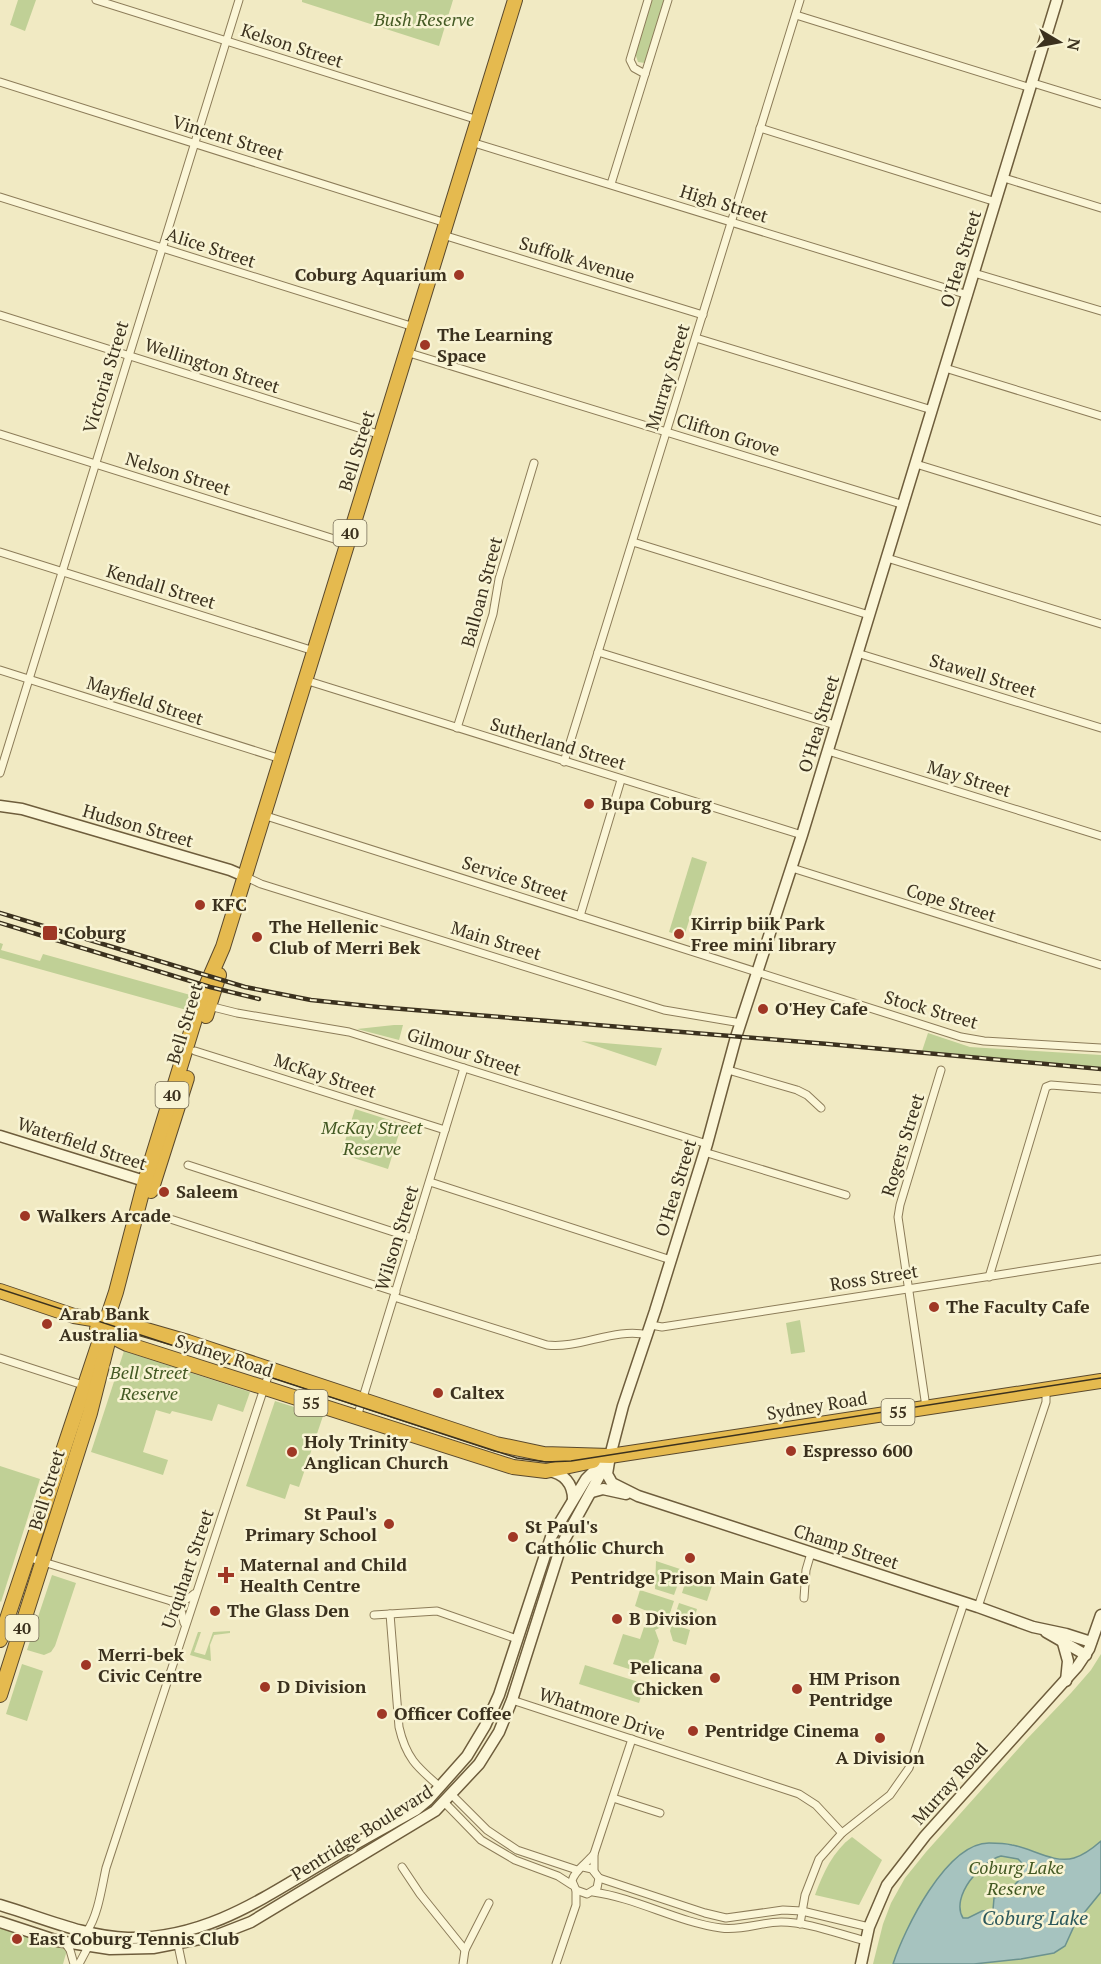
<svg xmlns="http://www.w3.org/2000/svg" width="1101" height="1964" font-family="'PT Serif',serif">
<rect width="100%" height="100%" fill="#f1eac3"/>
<g fill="#c0d096">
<path d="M18 0H36L25 31 10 25Z"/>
<path d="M302 0H453L439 46 302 2Z"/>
<path d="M652 0H665L645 63 638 62 635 53Z"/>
<path d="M692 857 707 862 684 937 669 932Z"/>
<path d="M0 943 3 944 1 950 40 961 43 954 194 996 190 1011 0 958Z"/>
<path d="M394 1025H403L399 1040 357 1029Z"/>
<path d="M928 1033 970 1047 1101 1055V1068L922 1051Z"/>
<path d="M581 1041 662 1048 656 1066Z"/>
<path d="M355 1109 402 1124 388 1169 341 1154Z"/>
<path d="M800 1320 805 1352 791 1354 786 1323Z"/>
<path d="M124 1351 250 1392 243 1412 218 1404 212 1421 172 1411 170 1414 156 1410 143 1452 168 1460 163 1475 91 1452Z"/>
<path d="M275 1401 323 1416 299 1487 290 1484 285 1499 246 1486Z"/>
<path d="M0 1466 40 1479 1 1602 0 1601Z"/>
<path d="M656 1561 683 1570 674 1595 655 1589Z"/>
<path d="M688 1574 713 1583 707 1601 682 1593Z"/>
<path d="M52 1575 76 1583 55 1646 51 1652 44 1655 27 1650Z"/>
<path d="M640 1590 674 1601 666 1625 655 1630 659 1641 648 1675 613 1664 623 1634 640 1639 649 1612 635 1606Z"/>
<path d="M679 1603 697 1609 693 1623 674 1618Z"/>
<path d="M672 1624 690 1630 686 1645 673 1641 670 1631Z"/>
<path d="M230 1631V1633L214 1635 210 1645 211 1661 190 1655 198 1632H201L194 1652 205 1655 213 1632Z"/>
<path d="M1101 1654V1964H873L883 1924 891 1903 905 1878 926 1852 1026 1740 1071 1693 1091 1670Z"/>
<path d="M22 1664 43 1671 27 1721 6 1714Z"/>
<path d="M585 1665 645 1684 639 1703 579 1684Z"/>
<path d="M852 1837 882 1860 859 1905 815 1895C823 1873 833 1851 852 1837Z"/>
<path d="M0 1928 67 1950 63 1964H0Z"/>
</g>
<path fill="#a6c3bf" stroke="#6b928f" stroke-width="1.5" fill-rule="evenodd" d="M1101 1841V1892L1075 1924 1065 1946 1054 1953 1021 1959 974 1964H893C904 1930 946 1843 989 1843 996 1843 1004 1843 1012 1845 1031 1848 1054 1864 1074 1858 1084 1855 1093 1848 1101 1841ZM1001 1856 1018 1859 1021 1862V1878L1006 1894 994 1898 993 1910 982 1911 968 1918H963C950 1897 981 1861 1001 1856Z"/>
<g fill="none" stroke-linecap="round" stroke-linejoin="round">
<defs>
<g id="street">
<path d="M96 0 478 120"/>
<path d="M796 15 1031 88"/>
<path d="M645 74 634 68 630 60 648 0"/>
<path d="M0 82 446 223"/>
<path d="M1033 83 1101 104"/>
<path d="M760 128 996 202"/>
<path d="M471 142 968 295"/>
<path d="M1004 178 1101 208"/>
<path d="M611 184 668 0"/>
<path d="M0 197 414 327"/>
<path d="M443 235 703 315"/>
<path d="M974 273 1101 311"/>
<path d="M0 315 381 435"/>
<path d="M696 338 932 410"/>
<path d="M406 352 904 505"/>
<path d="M945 368 1101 416"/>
<path d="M0 434 347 543"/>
<path d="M916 464 1101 521"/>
<path d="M633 542 869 615"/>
<path d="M0 552 314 651"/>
<path d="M887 558 1101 624"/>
<path d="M598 652 835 725"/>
<path d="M857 653 1101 728"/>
<path d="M0 670 281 759"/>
<path d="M305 680 802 835"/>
<path d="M457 728 493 614 499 579 534 463"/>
<path d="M828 751 1101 836"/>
<path d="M564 762 800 0"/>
<path d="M0 773 239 0"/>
<path d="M263 815 961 1037 984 1041 1101 1048"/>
<path d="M792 868 1101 965"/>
<path d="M244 876 261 884 664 1010 741 1023"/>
<path d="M580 916 621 780"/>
<path d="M209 1006 237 1013 349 1032 707 1144"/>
<path d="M195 1051 445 1130"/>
<path d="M728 1070 797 1090 807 1095 821 1108"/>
<path d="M704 1152 846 1195"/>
<path d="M188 1165 412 1238"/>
<path d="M430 1182 671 1260"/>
<path d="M161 1216 396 1292"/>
<path d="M989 1277 1046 1087 1051 1085 1101 1089"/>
<path d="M394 1297 547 1345C580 1349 615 1327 648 1335"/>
<path d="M651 1325 662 1327 1101 1259"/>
<path d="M0 1358 86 1386"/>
<path d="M926 1407 898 1217 900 1205 941 1070"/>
<path d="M357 1417 464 1068"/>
<path d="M27 1557 171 1601C180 1602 187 1601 194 1594"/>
<path d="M804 1598 806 1570 811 1553"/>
<path d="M171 1601 181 1610 184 1623"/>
<path d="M978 1607 1046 1402V1389"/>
<path d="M390 1614 399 1727C406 1758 417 1767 440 1787"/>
<path d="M374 1615 437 1611 517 1639"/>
<path d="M512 1700 799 1794 816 1805 842 1833"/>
<path d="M451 1794 487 1830 517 1850 577 1870"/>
<path d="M613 1798 660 1813"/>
<path d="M444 1802 481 1840 515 1860 558 1876 572 1885"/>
<path d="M402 1867 420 1894 465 1950"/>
<path d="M583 1867 592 1869 599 1878 597 1888 587 1894 576 1890 572 1881C574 1871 587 1863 594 1854"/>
<path d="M594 1871V1854L632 1739"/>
<path d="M599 1878 705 1913 726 1918 783 1910 802 1911 869 1927"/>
<path d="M593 1892C637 1898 677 1922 721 1928 742 1931 761 1922 781 1922 809 1922 838 1934 866 1941"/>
<path d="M800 1924 805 1895 819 1859 842 1833 890 1795 909 1768 964 1603"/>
<path d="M65 1943 70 1950 74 1964"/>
<path d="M73 1944C77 1940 83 1936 87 1931 98 1916 102 1886 106 1868L270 1370"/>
<path d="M178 1945 182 1964"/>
<path d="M79 1964 88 1947"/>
<path d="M463 1964 465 1950 489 1903"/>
<path d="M556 1964 576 1905V1890"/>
</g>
<g id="secondary">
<path d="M1057 0 802 835 736 1037 707 1144 655 1311 623 1406 610 1456 607 1474 612 1483 638 1496 978 1607 1033 1627 1066 1634 1091 1642"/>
<path d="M0 806 22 809 230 870 244 876"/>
<path d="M0 1136 151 1183"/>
<path d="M548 1471C564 1473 573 1484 573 1499"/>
<path d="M592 1492 603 1489 626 1494"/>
<path d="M1046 1632 1086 1655"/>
<path d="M1063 1643 1068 1661 1066 1681"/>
<path d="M0 1905C41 1917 85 1937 128 1938 203 1939 259 1901 321 1864 352 1845 384 1828 416 1810L428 1800 467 1756 485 1726 499 1695 551 1537 586 1479 607 1458"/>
<path d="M0 1922 58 1941 110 1949 153 1948 215 1936 251 1922 435 1811 479 1764 499 1732 512 1700 561 1546 606 1464"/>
<path d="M861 1964 869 1927 887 1885 925 1836 1077 1667 1089 1649 1101 1615"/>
</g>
<g id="highway">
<path d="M206 1016 219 975"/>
<path d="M151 1191 187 1078"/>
<path d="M0 1291 74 1316 129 1325 188 1342 496 1444 544 1454 610 1456 1101 1381"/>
<path d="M97 1329 127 1344 513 1467 546 1471 593 1461"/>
<path d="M0 1640 116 1292 145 1181 203 993 223 947 515 0"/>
<path d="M0 1695 90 1413 111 1330"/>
</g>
</defs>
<use href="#street" stroke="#8c7c59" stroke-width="9"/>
<use href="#secondary" stroke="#6e5d3c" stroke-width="13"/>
<use href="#highway" stroke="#5a492d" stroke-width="16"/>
<use href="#street" stroke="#fbf6d7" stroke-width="7"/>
<use href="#secondary" stroke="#fbf6d7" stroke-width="10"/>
<use href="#highway" stroke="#e5ba4f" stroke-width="14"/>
<path stroke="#3b311e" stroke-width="1.5" d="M0 1289 517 1458 546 1462 571 1461 1101 1378"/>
<defs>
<g id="rail">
<path d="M0 913 245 987 311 1000 378 1007 828 1044 1101 1069"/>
<path d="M0 923 210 987 259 999"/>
</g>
</defs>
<use href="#rail" stroke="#3b311e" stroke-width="4.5"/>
<use href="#rail" stroke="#f8f3d3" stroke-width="2" stroke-dasharray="7" stroke-linecap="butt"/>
</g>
<g fill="#9f3725" stroke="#f8f3d3" stroke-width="2">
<circle cx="459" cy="275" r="6"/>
<circle cx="425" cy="345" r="6"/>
<circle cx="589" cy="804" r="6"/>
<circle cx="200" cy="905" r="6"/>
<rect x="42" y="925" width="16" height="16" rx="3"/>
<circle cx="679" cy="934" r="6"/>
<circle cx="257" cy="937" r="6"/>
<circle cx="763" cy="1009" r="6"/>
<circle cx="164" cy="1192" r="6"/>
<circle cx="25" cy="1216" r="6"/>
<circle cx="934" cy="1307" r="6"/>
<circle cx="47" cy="1324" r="6"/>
<circle cx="438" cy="1393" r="6"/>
<circle cx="791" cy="1451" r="6"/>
<circle cx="292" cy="1452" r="6"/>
<circle cx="389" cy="1524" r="6"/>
<circle cx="513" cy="1537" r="6"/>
<circle cx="690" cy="1558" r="6"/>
<path d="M223 1566h6v6h6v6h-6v6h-6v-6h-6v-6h6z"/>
<circle cx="215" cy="1611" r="6"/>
<circle cx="617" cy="1619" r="6"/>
<circle cx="86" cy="1665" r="6"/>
<circle cx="715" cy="1678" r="6"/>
<circle cx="265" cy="1687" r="6"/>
<circle cx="797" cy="1689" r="6"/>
<circle cx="382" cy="1714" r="6"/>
<circle cx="693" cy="1731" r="6"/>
<circle cx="880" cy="1738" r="6"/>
<circle cx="17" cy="1939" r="6"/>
</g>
<g text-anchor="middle" stroke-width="5" stroke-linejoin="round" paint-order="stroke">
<g fill="#f8f3d3" stroke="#746b54" stroke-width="1.5">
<rect x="333.5" y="520" width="33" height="26" rx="4.5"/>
<rect x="155.5" y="1082" width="33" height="26" rx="4.5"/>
<rect x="294.5" y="1390" width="33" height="26" rx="4.5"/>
<rect x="881.5" y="1399" width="33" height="26" rx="4.5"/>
<rect x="5.5" y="1615" width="33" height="26" rx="4.5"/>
</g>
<g font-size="16" font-weight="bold" fill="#3b311e">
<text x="350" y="539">40</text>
<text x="172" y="1101">40</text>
<text x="311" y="1409">55</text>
<text x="898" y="1418">55</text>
<text x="22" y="1634">40</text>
</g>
<g font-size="18" font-style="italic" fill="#435923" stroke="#f8f3d3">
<text x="424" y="26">Bush Reserve</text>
<text x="372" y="1134">McKay Street<tspan x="372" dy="21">Reserve</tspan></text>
<text x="149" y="1379">Bell Street<tspan x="149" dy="21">Reserve</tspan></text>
<text x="1016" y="1874">Coburg Lake<tspan x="1016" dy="21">Reserve</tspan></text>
</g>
<g font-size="18" fill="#3b311e" stroke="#f8f3d3">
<text transform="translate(292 46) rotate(18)" y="6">Kelson Street</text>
<text transform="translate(228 138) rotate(17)" y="6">Vincent Street</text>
<text transform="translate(724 204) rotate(17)" y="6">High Street</text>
<text transform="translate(211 248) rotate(18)" y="6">Alice Street</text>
<text transform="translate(961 259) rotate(-73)" y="6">O'Hea Street</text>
<text transform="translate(577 260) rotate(17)" y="6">Suffolk Avenue</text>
<text transform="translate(212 366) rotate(18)" y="6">Wellington Street</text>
<text transform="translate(106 377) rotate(-73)" y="6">Victoria Street</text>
<text transform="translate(668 377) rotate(-73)" y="6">Murray Street</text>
<text transform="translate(728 435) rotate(17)" y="6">Clifton Grove</text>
<text transform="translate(357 451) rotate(-73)" y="6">Bell Street</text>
<text transform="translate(178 474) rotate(17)" y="6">Nelson Street</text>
<text transform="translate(161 587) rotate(17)" y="6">Kendall Street</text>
<text transform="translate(482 592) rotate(-75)" y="6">Balloan Street</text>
<text transform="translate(983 676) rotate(17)" y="6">Stawell Street</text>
<text transform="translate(145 701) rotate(18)" y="6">Mayfield Street</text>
<text transform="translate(819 724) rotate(-73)" y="6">O'Hea Street</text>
<text transform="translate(558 744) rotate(17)" y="6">Sutherland Street</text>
<text transform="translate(969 779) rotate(17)" y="6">May Street</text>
<text transform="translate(138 826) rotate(16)" y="6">Hudson Street</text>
<text transform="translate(515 879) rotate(18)" y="6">Service Street</text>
<text transform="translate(951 903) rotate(17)" y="6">Cope Street</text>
<text transform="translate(496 941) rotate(17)" y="6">Main Street</text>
<text transform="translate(931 1010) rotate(16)" y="6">Stock Street</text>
<text transform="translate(185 1024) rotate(-73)" y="6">Bell Street</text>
<text transform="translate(464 1052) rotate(18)" y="6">Gilmour Street</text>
<text transform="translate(325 1076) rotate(18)" y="6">McKay Street</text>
<text transform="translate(82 1144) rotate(18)" y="6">Waterfield Street</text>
<text transform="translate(903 1145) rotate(-73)" y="6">Rogers Street</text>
<text transform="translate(676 1188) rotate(-73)" y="6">O'Hea Street</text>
<text transform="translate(397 1238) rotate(-73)" y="6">Wilson Street</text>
<text transform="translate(874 1278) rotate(-9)" y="6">Ross Street</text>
<text transform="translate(224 1356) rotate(18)" y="6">Sydney Road</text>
<text transform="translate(817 1406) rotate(-9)" y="6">Sydney Road</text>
<text transform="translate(47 1490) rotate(-73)" y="6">Bell Street</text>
<text transform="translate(846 1547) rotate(18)" y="6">Champ Street</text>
<text transform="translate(188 1569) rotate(-71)" y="6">Urquhart Street</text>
<text transform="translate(602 1714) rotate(18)" y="6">Whatmore Drive</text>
<text transform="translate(950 1784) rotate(-48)" y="6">Murray Road</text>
<text transform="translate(362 1833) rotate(-32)" y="6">Pentridge Boulevard</text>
</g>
<g font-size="18" font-weight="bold" fill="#3b311e" stroke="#f8f3d3" text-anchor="start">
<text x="447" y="281" text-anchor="end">Coburg Aquarium</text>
<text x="437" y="341">The Learning<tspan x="437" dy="21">Space</tspan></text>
<text x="601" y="810">Bupa Coburg</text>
<text x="212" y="911">KFC</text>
<text x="691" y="930">Kirrip biik Park<tspan x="691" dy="21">Free mini library</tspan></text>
<text x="269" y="933">The Hellenic<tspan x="269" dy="21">Club of Merri Bek</tspan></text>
<text x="64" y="939">Coburg</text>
<text x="775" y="1015">O'Hey Cafe</text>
<text x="176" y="1198">Saleem</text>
<text x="37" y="1222">Walkers Arcade</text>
<text x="946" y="1313">The Faculty Cafe</text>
<text x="59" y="1320">Arab Bank<tspan x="59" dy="21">Australia</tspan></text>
<text x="450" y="1399">Caltex</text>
<text x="304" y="1448">Holy Trinity<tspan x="304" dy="21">Anglican Church</tspan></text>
<text x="803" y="1457">Espresso 600</text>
<text x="377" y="1520" text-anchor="end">St Paul's<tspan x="377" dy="21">Primary School</tspan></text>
<text x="525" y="1533">St Paul's<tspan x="525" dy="21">Catholic Church</tspan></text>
<text x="240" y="1571">Maternal and Child<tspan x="240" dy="21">Health Centre</tspan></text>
<text x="690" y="1584" text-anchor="middle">Pentridge Prison Main Gate</text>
<text x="227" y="1617">The Glass Den</text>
<text x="629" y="1625">B Division</text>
<text x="98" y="1661">Merri-bek<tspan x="98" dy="21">Civic Centre</tspan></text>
<text x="703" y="1674" text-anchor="end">Pelicana<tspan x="703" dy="21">Chicken</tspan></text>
<text x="809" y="1685">HM Prison<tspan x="809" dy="21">Pentridge</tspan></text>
<text x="277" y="1693">D Division</text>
<text x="394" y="1720">Officer Coffee</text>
<text x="705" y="1737">Pentridge Cinema</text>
<text x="880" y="1764" text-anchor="middle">A Division</text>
<text x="29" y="1945">East Coburg Tennis Club</text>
</g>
<g font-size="20" font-style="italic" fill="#2c585c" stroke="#f8f3d3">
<text x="1035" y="1925">Coburg Lake</text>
</g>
</g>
<g transform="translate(1059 42) rotate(100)" stroke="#f8f3d3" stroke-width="4.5" paint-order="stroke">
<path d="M0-4.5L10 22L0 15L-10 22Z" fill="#3b311e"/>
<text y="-9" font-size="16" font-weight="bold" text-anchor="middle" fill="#3b311e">N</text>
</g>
</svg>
